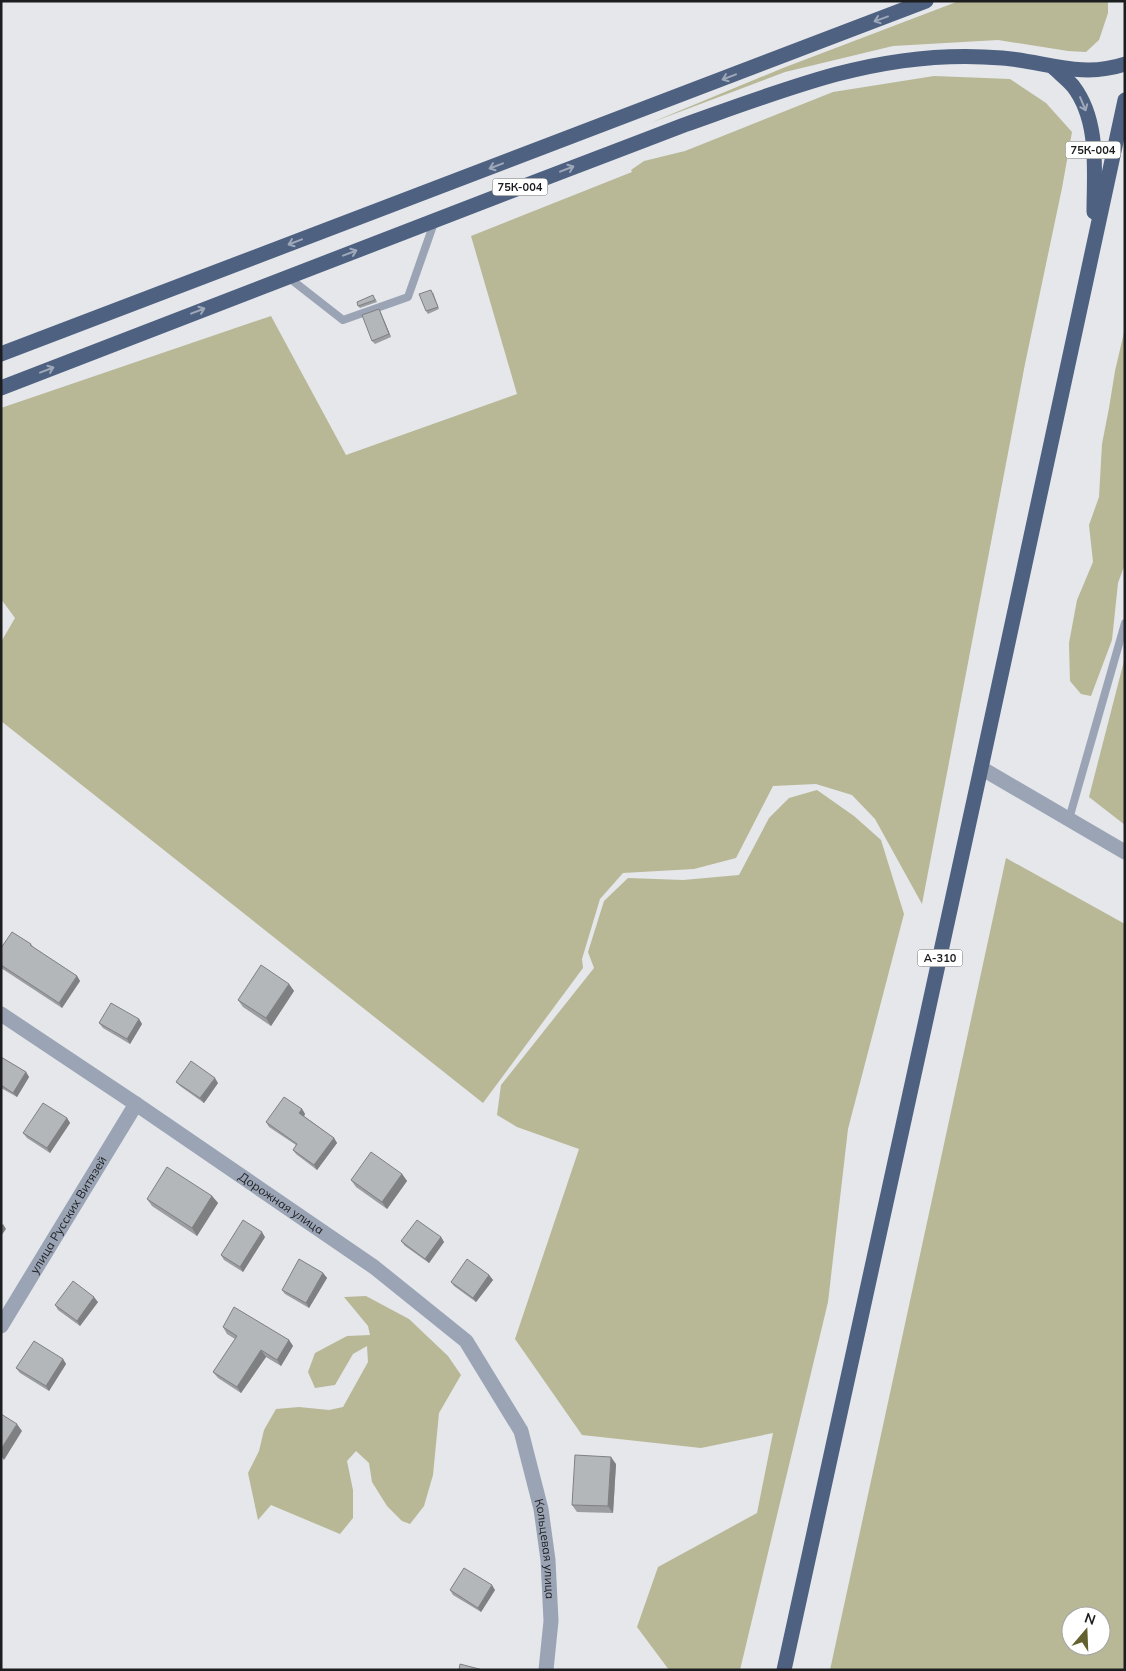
<svg xmlns="http://www.w3.org/2000/svg" width="1126" height="1671" font-family="Mulish,sans-serif">
<rect width="100%" height="100%" fill="#e5e7eb"/>
<g fill="#b8b896" fill-rule="evenodd">
<path d="M959 1H1108V13L1099 40 1086 52 1068 51 998 40 893 46 785 72 650 123 783 68Z"/>
<path d="M934 76 1010 79 1046 103 1072 132 1062 188 1025 364 922 904 875 819 852 795 816 784 773 786 736 858 694 869 623 873 600 899 582 959 583 968 483 1103 1 721V642L15 618 1 599V408L271 316 346 455 517 394 471 236 632 172 631 170 644 161 685 151 833 92Z"/>
<path d="M1125 328V564L1118 583 1112 640 1091 696 1081 694 1070 681 1069 643 1077 600 1093 562 1089 525 1099 497 1102 444 1109 408 1115 371Z"/>
<path d="M1125 657V825L1089 797Z"/>
<path d="M817 790 854 816 881 840 904 914 848 1129 828 1302 740 1670H669L637 1627 658 1567 757 1513 773 1433 701 1448 582 1435 515 1339 579 1149 517 1127 497 1115 501 1085 594 968 588 952 604 901 628 878 683 880 739 875 769 818 789 798Z"/>
<path d="M1006 858 1125 924V1670H830ZM1071 1616H1101V1646H1071Z"/>
<path d="M366 1296 409 1319 448 1356 461 1375 439 1413 433 1475 424 1506 410 1524 402 1521 387 1506 372 1482 369 1463 356 1451 347 1461 353 1490V1518L340 1534 271 1505 258 1520 248 1473 259 1451 264 1430 276 1409 299 1407 329 1410 343 1407 368 1362 367 1346 353 1354 335 1385 315 1388 308 1372 315 1353 347 1336 370 1335 368 1326 344 1297Z"/>
</g>
<g fill="none" stroke-linecap="round" stroke-linejoin="round">
<g stroke="#9aa4b5" stroke-width="8">
<path d="M288 277 343 320 408 297 435 220"/>
<path d="M1069 819 1125 623"/>
</g>
<g stroke="#9aa4b5" stroke-width="15">
<path id="s1" d="M1 1014 136 1104 374 1267 466 1341 521 1431 541 1509 548 1560 551 1621 546 1670"/>
<path id="s2" d="M1 1326 136 1104"/>
</g>
<path stroke="#9aa4b5" stroke-width="15" d="M981 768 1125 852"/>
<g stroke="#4e6180" stroke-width="15">
<path d="M1053 67C1059 73 1067 79 1073 86 1100 121 1094 171 1094 212"/>
<path d="M1 354 926 1"/>
<path d="M1 388C170 323 338 258 506 193 566 170 625 148 684 125 735 107 785 88 837 74 890 60 946 53 1002 58 1044 61 1081 79 1125 64"/>
<path d="M784 1670 981 768 1125 100"/>
</g>
</g>
<g fill="#9b9da0">
<path d="M433 292 439 309 428 314 426 311Z"/>
<path d="M375 298 377 302 360 308 358 306Z"/>
<path d="M379 309 381 313 391 337 375 344 372 341Z"/>
<path d="M31 944 34 948 77 976 80 981 62 1008 1 968V948Z"/>
<path d="M289 984 294 991 271 1026 243 1007 238 1000Z"/>
<path d="M139 1019 142 1024 130 1044 103 1028 99 1023Z"/>
<path d="M1 1057 26 1072 29 1077 17 1097 1 1088Z"/>
<path d="M176 1082 218 1083 204 1103 180 1086Z"/>
<path d="M302 1109 305 1114 304 1116 334 1138 337 1143 317 1170 296 1154 293 1150 296 1145 269 1127 266 1122Z"/>
<path d="M67 1118 70 1123 50 1153 27 1138 23 1133Z"/>
<path d="M402 1174 407 1181 387 1209 356 1187 351 1180Z"/>
<path d="M212 1196 218 1203 197 1236 152 1206 147 1199Z"/>
<path d="M265 1237 243 1272 224 1260 221 1255Z"/>
<path d="M441 1237 444 1242 429 1263 405 1246 401 1241Z"/>
<path d="M323 1273 327 1278 309 1308 285 1294 282 1290Z"/>
<path d="M489 1275 493 1280 476 1302 454 1286 451 1282Z"/>
<path d="M98 1302 80 1326 58 1310 55 1305Z"/>
<path d="M223 1327 289 1340 293 1346 281 1366 266 1357 241 1393 218 1378 213 1372 235 1339 227 1334Z"/>
<path d="M63 1359 66 1364 49 1391 20 1373 16 1368Z"/>
<path d="M616 1464 613 1513 577 1512 572 1505Z"/>
<path d="M450 1590H495L481 1612 453 1595Z"/>
</g>
<g fill="#7e8082">
<path d="M379 309 381 313 391 337 389 334Z"/>
<path d="M77 976 80 981 62 1008 59 1003Z"/>
<path d="M289 984 294 991 271 1026 266 1018Z"/>
<path d="M139 1019 142 1024 130 1044 127 1039Z"/>
<path d="M26 1072 29 1077 17 1097 13 1093Z"/>
<path d="M215 1078 218 1083 204 1103 200 1098Z"/>
<path d="M302 1109 305 1114 303 1118 299 1113Z"/>
<path d="M67 1118 70 1123 50 1153 47 1148Z"/>
<path d="M334 1138 337 1143 317 1170 314 1165Z"/>
<path d="M402 1174 407 1181 387 1209 382 1202Z"/>
<path d="M212 1196 218 1203 197 1236 192 1228Z"/>
<path d="M3 1224 6 1229 1 1236V1226Z"/>
<path d="M262 1232 265 1237 243 1272 240 1267Z"/>
<path d="M441 1237 444 1242 429 1263 425 1259Z"/>
<path d="M323 1273 327 1278 309 1308 306 1303Z"/>
<path d="M489 1275 493 1280 476 1302 473 1298Z"/>
<path d="M94 1297 98 1302 80 1326 77 1321Z"/>
<path d="M289 1340 293 1346 281 1366 277 1360Z"/>
<path d="M261 1350 266 1357 241 1393 237 1387Z"/>
<path d="M63 1359 66 1364 49 1391 46 1386Z"/>
<path d="M17 1424 22 1431 4 1460 1 1456V1449Z"/>
<path d="M611 1457 616 1464 613 1513 608 1506Z"/>
<path d="M492 1585 495 1590 481 1612 478 1608Z"/>
</g>
<g fill="#b4b7ba" stroke="#7e8082">
<path d="M431 290 438 307 426 311 419 294Z"/>
<path d="M373 295 375 300 358 306 357 302Z"/>
<path d="M379 309 389 334 372 341 362 315Z"/>
<path d="M12 932 31 944 30 945 77 976 59 1003 1 965V948Z"/>
<path d="M261 965 289 984 266 1018 238 1000Z"/>
<path d="M111 1003 139 1019 127 1039 99 1023Z"/>
<path d="M1 1057 26 1072 13 1093 1 1085Z"/>
<path d="M191 1061 215 1078 200 1098 176 1082Z"/>
<path d="M284 1097 302 1109 299 1113 334 1138 314 1165 293 1150 297 1144 266 1122Z"/>
<path d="M43 1103 67 1118 47 1148 23 1133Z"/>
<path d="M371 1152 402 1174 382 1202 351 1180Z"/>
<path d="M167 1167 212 1196 192 1228 147 1199Z"/>
<path d="M243 1220 262 1232 240 1267 221 1255Z"/>
<path d="M417 1220 441 1237 425 1259 401 1241Z"/>
<path d="M299 1259 323 1273 306 1303 282 1290Z"/>
<path d="M467 1259 489 1275 473 1298 451 1282Z"/>
<path d="M73 1281 94 1297 77 1321 55 1305Z"/>
<path d="M234 1307 289 1340 277 1360 261 1350 237 1387 213 1372 237 1336 223 1327Z"/>
<path d="M34 1341 63 1359 46 1386 16 1368Z"/>
<path d="M1 1414 17 1424 1 1449Z"/>
<path d="M575 1455 611 1457 608 1506 572 1505Z"/>
<path d="M464 1568 492 1585 478 1608 450 1590Z"/>
<path d="M460 1664 483 1670H459Z"/>
</g>
<defs><path id="oneway-shaft" d="M-6 0H5M1.5-3L5.5 0L1.5 3" fill="none" stroke-width="1.6" stroke-linecap="round" stroke-linejoin="round" transform="scale(1.25)"/></defs>
<g stroke="#9ea8b9">
<use href="#oneway-shaft" transform="translate(881 19) rotate(160)"/>
<use href="#oneway-shaft" transform="translate(729 77) rotate(159)"/>
<use href="#oneway-shaft" transform="translate(1083 104) rotate(67)"/>
<use href="#oneway-shaft" transform="translate(496 166) rotate(159)"/>
<use href="#oneway-shaft" transform="translate(567 169) rotate(-21)"/>
<use href="#oneway-shaft" transform="translate(295 242) rotate(159)"/>
<use href="#oneway-shaft" transform="translate(350 253) rotate(-21)"/>
<use href="#oneway-shaft" transform="translate(198 311) rotate(-21)"/>
<use href="#oneway-shaft" transform="translate(47 370) rotate(-21)"/>
</g>
<g text-anchor="middle" stroke-width="4.5" stroke-linejoin="round" paint-order="stroke">
<g fill="#fff" stroke="#606162" stroke-width="1">
<rect x="1065.5" y="141.5" width="55" height="17" rx="4"/>
<rect x="492.5" y="178.5" width="55" height="17" rx="4"/>
<rect x="917.5" y="949.5" width="45" height="17" rx="4"/>
</g>
<g font-size="11" font-weight="bold" fill="#1c1d1f">
<text x="1093" y="154">75К-004</text>
<text x="520" y="191">75К-004</text>
<text x="940" y="962">А-310</text>
</g>
<g font-size="12" fill="#1c1d1f" stroke="#fff">
<text dy="4" stroke="none"><textPath href="#s1" startOffset="338">Дорожная улица</textPath></text>
<text dy="4" stroke="none"><textPath href="#s2" startOffset="130">улица Русских Витязей</textPath></text>
<text dy="4" stroke="none"><textPath href="#s1" startOffset="795">Кольцевая улица</textPath></text>
</g>
</g>
<rect width="1126" height="1671" fill="none" stroke="#1c1d1f" stroke-width="5"/>
<g transform="translate(1086 1631) rotate(19)"><circle r="24" fill="#ffffff" stroke="#a4a5a5"/>
<path d="M0-4L9 19L0 12L-9 19Z" fill="#63622f"/>
<text y="-8" font-size="14" font-weight="bold" text-anchor="middle" fill="#1c1d1f">N</text>
</g>
</svg>
